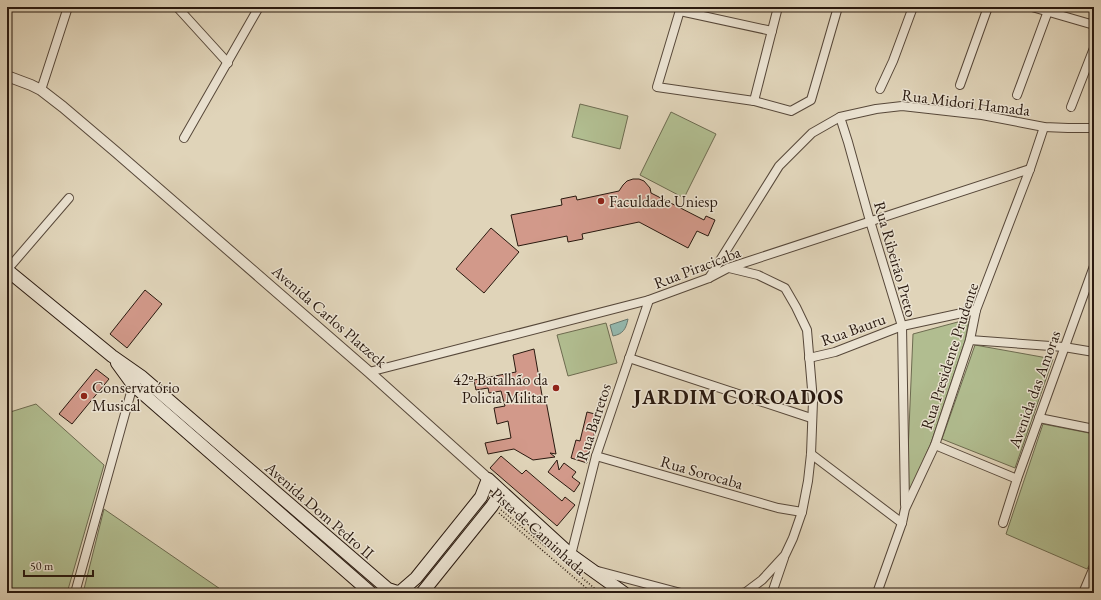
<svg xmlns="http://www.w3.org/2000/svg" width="1101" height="600" font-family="'EB Garamond',serif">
<rect width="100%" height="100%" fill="#e0d4b9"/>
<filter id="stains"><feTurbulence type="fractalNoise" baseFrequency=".005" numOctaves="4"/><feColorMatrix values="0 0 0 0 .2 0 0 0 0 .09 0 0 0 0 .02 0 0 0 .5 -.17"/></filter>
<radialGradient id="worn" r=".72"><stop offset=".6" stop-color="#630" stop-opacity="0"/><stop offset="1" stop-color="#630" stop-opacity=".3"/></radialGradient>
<g fill="#b1bd90" stroke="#6d6b50">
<path d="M580 104 628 116 620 149 572 137Z"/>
<path d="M671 112 716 134 684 198 640 175Z"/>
<path d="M969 319 965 341 931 443 906 500 913 334Z"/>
<path d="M606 323 617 363 568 376 557 335Z"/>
<path d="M975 345 1053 359 1015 468 942 439Z"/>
<path d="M36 404 104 465 67 593H7V413Z"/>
<path d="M1043 424 1094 434V557L1087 569 1006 534Z"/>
<path d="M104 509 226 593H83Z"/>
</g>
<path fill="#94b8ae" stroke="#69786e" d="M628 319C626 329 623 334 613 336L610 325Z"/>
<g fill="#d2998a" stroke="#29190f">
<path d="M633 179H639L644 181 650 188 651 193 704 220 706 216 715 220 708 236 697 231 688 248 639 222 582 234 583 239 568 242 567 236 518 246 511 215 562 205 561 199 576 196 577 200 619 191 623 185 627 181Z"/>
<path d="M491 228 519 252 484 293 456 269Z"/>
<path d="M145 290 162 304 127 348 110 334Z"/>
<path d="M534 349 543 401H546L556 454 550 453 555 457 533 460 514 449 488 454 485 443 511 438 508 421 497 424 494 408 505 406 501 391 489 393 488 388 476 390 474 380 516 372 513 355Z"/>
<path d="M96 369 109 379 72 424 59 414Z"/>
<path d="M587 412 599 415 587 463 571 458 576 440 580 441Z"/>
<path d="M501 456 522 474 526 470 562 501 565 497 575 505 557 526 490 468Z"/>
<path d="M557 460 559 470 564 463 576 472 572 477 580 483 574 492 548 472Z"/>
</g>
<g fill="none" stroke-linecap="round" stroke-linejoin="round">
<defs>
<g id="minor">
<path d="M177 7 228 63"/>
<path d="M681 7 657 87 754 101"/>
<path d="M778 7 754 101 791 111 811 100 838 7"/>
<path d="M1032 7 1094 25"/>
<path d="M680 11 772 31"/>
<path d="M960 85 988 7"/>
<path d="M880 89 893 61 913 7"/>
<path d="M41 90 68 7"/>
<path d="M1017 95 1048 11"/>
<path d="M1071 107 1094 48"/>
<path d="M840 117 848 142 870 221 902 326 905 505"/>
<path d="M184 138 259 7"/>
<path d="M729 268 758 275 785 288 796 307 807 330 813 401 811 454 808 481 802 512 793 538 785 555 762 580 746 592 742 593"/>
<path d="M7 270 69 198"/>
<path d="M709 278 779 166 812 133 840 117 876 109 902 106 982 115 1044 127 1068 128H1094"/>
<path d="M970 340 1064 347 1094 352"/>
<path d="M629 358 811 418"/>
<path d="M809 358 835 352 902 326 976 310"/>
<path d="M369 372 649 300 709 278 728 268 1030 169"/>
<path d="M1039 418 1094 429"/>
<path d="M935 445 1017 479"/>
<path d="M811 454 902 523"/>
<path d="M596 456 778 508 802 512"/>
<path d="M1003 523 1017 479 1094 266"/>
<path d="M571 555 596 456 649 300"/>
<path d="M598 571 681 593"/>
<path d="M75 593 133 385 136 383"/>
<path d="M772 593 784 558"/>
<path d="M877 593 902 523 905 509 935 445 970 340 976 310 1030 169 1044 127"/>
<path d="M1083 593 1094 567"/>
</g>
<path id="tertiary" d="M7 76 31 85 41 90 63 107 116 152 369 372 488 479"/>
<g id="secondary">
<path d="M7 270 112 356 142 377 388 589 397 592 401 591 416 578 481 497 488 479 571 555 624 593"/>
<path d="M117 363 133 385 371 593"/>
<path d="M422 593 492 506 501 492"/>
</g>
</defs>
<use href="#minor" stroke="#57483a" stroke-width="10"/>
<use href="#tertiary" stroke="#57483a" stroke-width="12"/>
<use href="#secondary" stroke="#29190f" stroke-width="14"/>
<g stroke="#29190f" stroke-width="1.5" stroke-dasharray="1 2" stroke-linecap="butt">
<path d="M501 510 546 547"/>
<path d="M499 513 592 593"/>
<path d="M573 570 600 593"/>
</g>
<use href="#minor" stroke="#ebe3d2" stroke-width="8"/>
<use href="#tertiary" stroke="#ebe3d2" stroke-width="10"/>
<use href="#secondary" stroke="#ebe3d2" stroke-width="12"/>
</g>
<g fill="#8f2418" stroke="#ebe3d2" stroke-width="1.5">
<circle cx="601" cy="201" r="4"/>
<circle cx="556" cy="388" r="4"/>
<circle cx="84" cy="396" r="4"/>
</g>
<g text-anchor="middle" stroke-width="3" stroke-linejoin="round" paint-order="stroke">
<g font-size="16" fill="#29190f" stroke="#ebe3d2">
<text transform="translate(966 102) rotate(7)" y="6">Rua Midori Hamada</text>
<text transform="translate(896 259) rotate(74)" y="6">Rua Ribeirão Preto</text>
<text transform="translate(697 267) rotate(-21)" y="6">Rua Piracicaba</text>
<text transform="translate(330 316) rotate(41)" y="6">Avenida Carlos Platzeck</text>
<text transform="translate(853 329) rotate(-20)" y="6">Rua Bauru</text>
<text transform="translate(949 356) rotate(-72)" y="6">Rua Presidente Prudente</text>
<text transform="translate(1034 389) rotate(-70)" y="6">Avenida das Amoras</text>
<text transform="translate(593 422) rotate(-72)" y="6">Rua Barretos</text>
<text transform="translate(702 472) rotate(16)" y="6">Rua Sorocaba</text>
<text transform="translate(320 510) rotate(41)" y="6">Avenida Dom Pedro II</text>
<text transform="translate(539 531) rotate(42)" y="6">Pista de Caminhada</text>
</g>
<g font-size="16" fill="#29190f" stroke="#ebe3d2" text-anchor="start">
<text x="609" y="207">Faculdade Uniesp</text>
<text x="548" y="385" text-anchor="end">42º Batalhão da<tspan x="548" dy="18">Policia Militar</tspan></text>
<text x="92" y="393">Conservatório<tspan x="92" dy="18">Musical</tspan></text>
</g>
<g font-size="20" font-weight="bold" letter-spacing="1" fill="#29190f" stroke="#ebe3d2">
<text x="739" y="404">JARDIM COROADOS</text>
</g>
</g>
<rect width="1101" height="600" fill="none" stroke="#e0d4b9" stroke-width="24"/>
<rect x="8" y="8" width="1085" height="584" fill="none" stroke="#29190f" stroke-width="2"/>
<rect x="12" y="12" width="1077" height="576" fill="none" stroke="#29190f"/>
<path d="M24 570v6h69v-6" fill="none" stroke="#29190f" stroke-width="2"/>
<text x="30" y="570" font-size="12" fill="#29190f" stroke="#ebe3d2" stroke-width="3" paint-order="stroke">50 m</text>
<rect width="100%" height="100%" filter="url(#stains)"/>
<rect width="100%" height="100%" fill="url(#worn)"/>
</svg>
